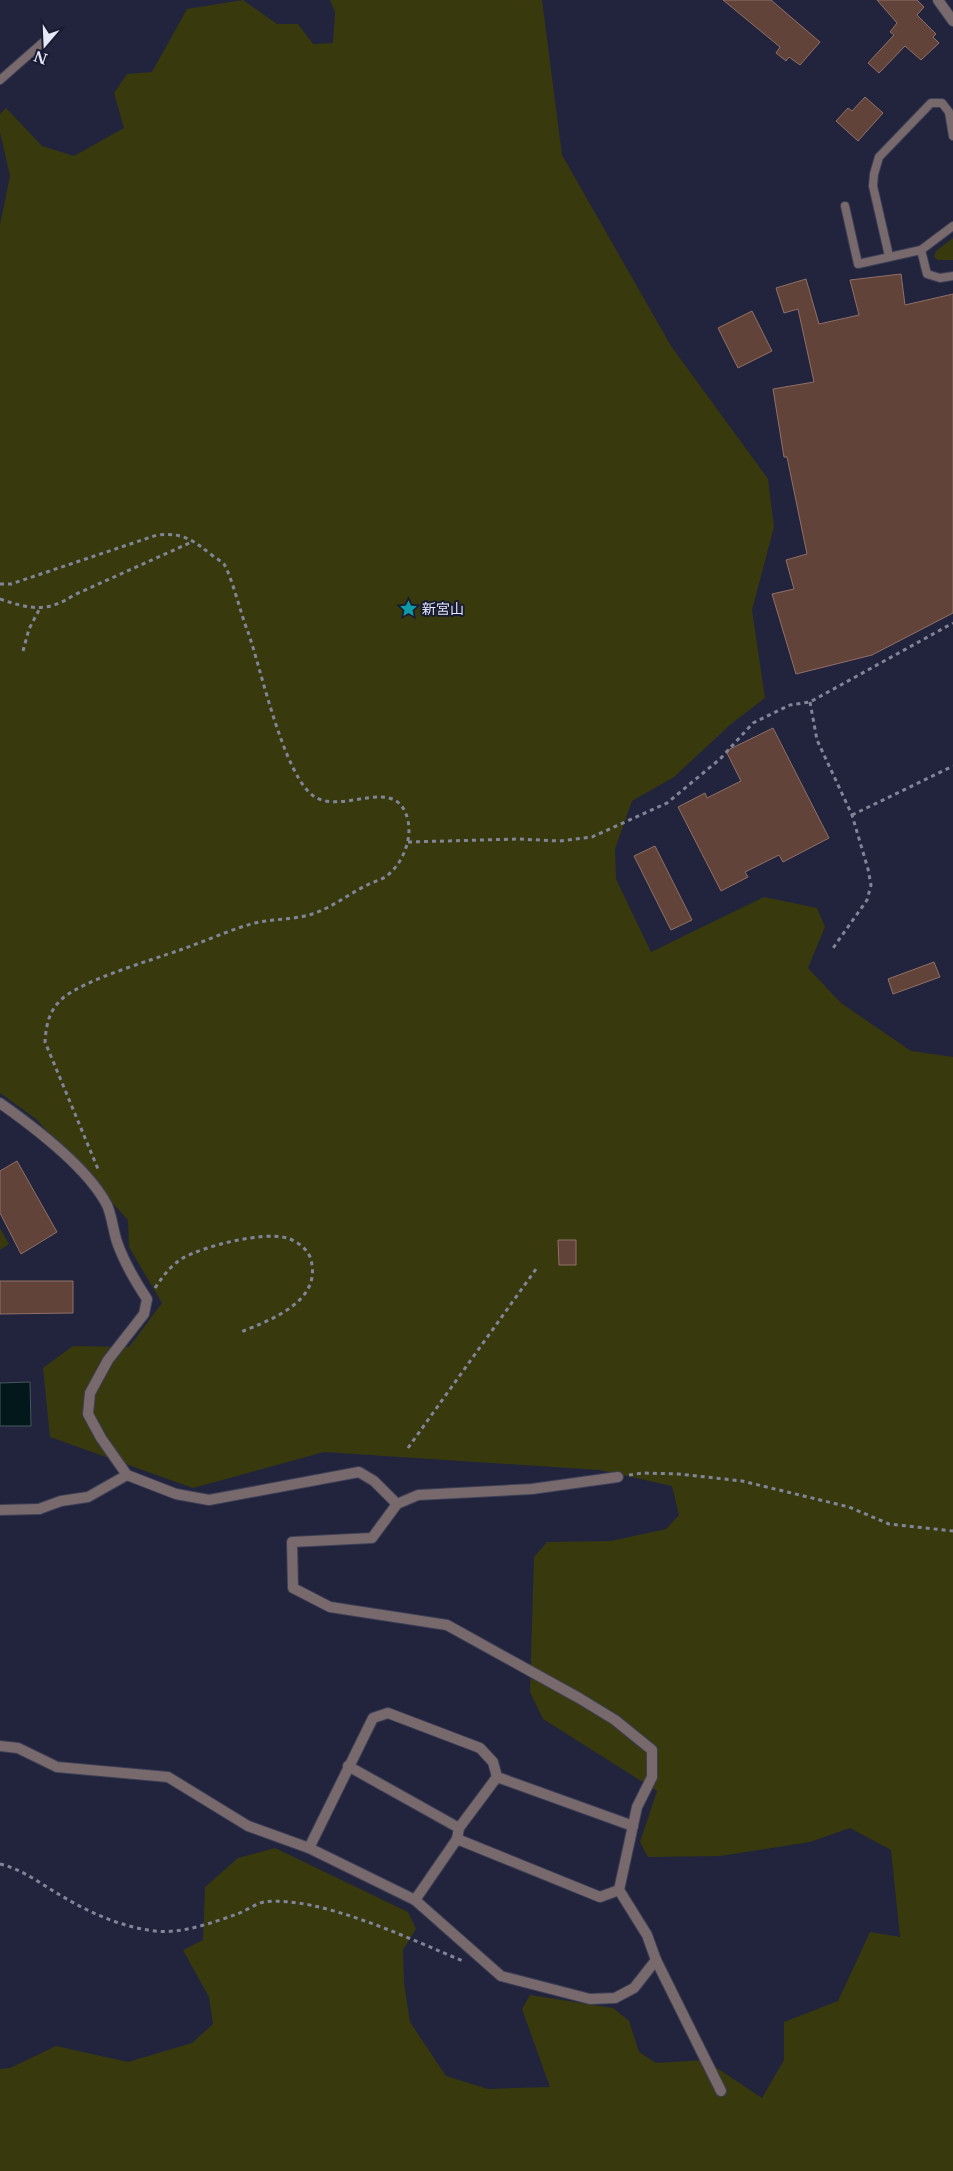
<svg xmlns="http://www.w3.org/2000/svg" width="953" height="2171" font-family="'Libre Baskerville','Noto Sans JP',serif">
<rect width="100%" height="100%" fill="#21243c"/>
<g fill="#383a0d">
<path d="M243 0 277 24H298L313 44 333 43 335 12 330 0H542L562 155 671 346 768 479 774 527 752 610 765 698 731 724 674 777 632 801 615 849 616 879 651 952 764 897 817 908 825 927 808 968 841 1003 911 1051 953 1057V2171H0V2069L10 2068 56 2046 128 2062 192 2043 213 2024 209 1997 183 1950 203 1940 205 1887 238 1858 275 1848 408 1912 416 1929 403 1950 404 1983 410 2022 446 2076 488 2089 550 2087 522 2009 530 1995 613 2008 629 2021 639 2052 656 2063 705 2060 762 2098 784 2060V2022L838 2001 870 1932 900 1937 891 1850 850 1828 810 1842 720 1856 648 1857 640 1842 657 1791 543 1719 530 1692 534 1557 547 1542 611 1541 666 1529 679 1515 672 1486 600 1470 324 1452 193 1488 50 1437 43 1368 73 1346 129 1347 162 1303 129 1247 128 1220 36 1119 0 1093V225L10 176 0 132V114L6 108 42 146 74 156 124 128 114 93 127 74 152 72 187 9Z"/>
<path d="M953 238V260H938L934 257 936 251Z"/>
<path d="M0 1228 9 1244 0 1250Z"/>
</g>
<path fill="#02181a" stroke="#46565d" d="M30 1382 31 1426H0V1383Z"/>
<g fill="#61433a" stroke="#917067">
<path d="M723 0H771L820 42 800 65 789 57 786 61 776 53 780 47Z"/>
<path d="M877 0H917L924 7 917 15 936 34 933 37 939 43 921 60 905 46 879 73 868 63 894 35 890 32 897 23Z"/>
<path d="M865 97 883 113 858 141 836 121 848 108 852 111Z"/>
<path d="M901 274 905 305 953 294V613L872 655 796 674 772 594 794 589 786 560 807 554 787 457H784L773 389 814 382 798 309 784 313 776 288 806 279 819 324 859 315 850 280Z"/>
<path d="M752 311 772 351 738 368 718 328Z"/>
<path d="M773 728 829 838 783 862 779 855 745 872 748 877 721 891 678 807 705 793 707 798 741 781 726 751Z"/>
<path d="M655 846 692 920 671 930 634 856Z"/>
<path d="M934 962 940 977 893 994 888 979Z"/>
<path d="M17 1161 57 1232 21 1254 0 1213V1171Z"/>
<path d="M558 1240H576V1265H559Z"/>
<path d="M0 1281H73V1313L0 1314Z"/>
</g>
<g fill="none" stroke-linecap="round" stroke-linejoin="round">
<defs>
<g id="service">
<path d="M0 80 49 37"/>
<path d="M845 206 858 264 921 250"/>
<path d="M953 226 921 250 927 274 940 278 953 276"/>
<path d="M889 256 873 186 874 174 879 157 931 103H942L949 112 953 136"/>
</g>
<g id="minor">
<path d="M938 0 953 21"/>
<path d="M0 1103C34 1127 88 1168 107 1205 112 1216 113 1230 117 1242 124 1262 135 1281 147 1299L144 1314 108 1360 90 1393 88 1414 101 1438 127 1475 176 1494 209 1500 359 1472 374 1481 397 1504"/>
<path d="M39 1509 61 1501 88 1497 127 1475"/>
<path d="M0 1746 18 1748 57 1767 168 1777 248 1826 309 1848 415 1900 501 1976 590 1999 615 1998 634 1988 656 1960 647 1935 619 1890 637 1807 652 1777V1750L615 1720 579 1698 447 1625 330 1607 293 1588 292 1542 372 1538 397 1504 418 1495 532 1489 618 1477"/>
<path d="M348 1766 459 1828"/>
<path d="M457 1839 600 1897 619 1890"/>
<path d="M309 1848 373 1718 388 1713 480 1748 493 1762 497 1777 633 1826"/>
<path d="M415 1900 457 1839 459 1828 497 1777"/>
<path d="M656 1960 721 2091"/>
</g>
<path id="tertiary" d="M0 1510 39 1509"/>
</defs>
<use href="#service" stroke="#3c3f56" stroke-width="10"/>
<use href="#minor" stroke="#3c3f56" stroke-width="12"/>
<use href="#tertiary" stroke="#3c3f56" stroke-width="12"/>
<g stroke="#828599" stroke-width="3" stroke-dasharray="4 4" stroke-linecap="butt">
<path d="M0 584H11L157 535C184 532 194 541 213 556 217 559 221 561 224 564 232 577 241 615 248 632 261 668 284 778 315 797 344 815 398 773 408 821 412 839 403 862 389 874 384 879 376 881 369 884 348 894 328 911 305 916 287 920 269 919 251 924 227 931 203 942 180 950 149 961 86 979 63 998 49 1010 46 1025 45 1042L98 1169"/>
<path d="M0 599C29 609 47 613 74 595L194 541"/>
<path d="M23 651 29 629 40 608"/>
<path d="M810 702 817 740 852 815 868 869 871 885 867 900 831 951"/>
<path d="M852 815 953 766"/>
<path d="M408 842 519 839 559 841 592 837 667 803 720 759 753 723 790 705 810 702 953 623"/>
<path d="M155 1288C163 1276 171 1265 183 1258 204 1246 264 1231 287 1238 297 1241 309 1250 311 1260 322 1302 270 1320 241 1332"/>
<path d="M408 1448 536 1269"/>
<path d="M629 1475 643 1473 679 1474 742 1481 849 1507 889 1524 953 1531"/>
<path d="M0 1864C22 1869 41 1884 60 1895 90 1913 121 1927 155 1931 181 1934 212 1923 237 1914 246 1911 255 1904 264 1902 319 1895 412 1940 463 1961"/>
</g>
<use href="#service" stroke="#78696d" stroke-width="8"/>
<use href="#minor" stroke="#78696d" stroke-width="10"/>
<use href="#tertiary" stroke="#78696d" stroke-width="10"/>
</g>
<defs>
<symbol id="sight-bare" viewBox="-9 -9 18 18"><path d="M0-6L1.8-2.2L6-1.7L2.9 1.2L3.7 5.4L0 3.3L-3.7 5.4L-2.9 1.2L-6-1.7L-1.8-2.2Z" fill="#0f9aa8" stroke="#181b31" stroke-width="2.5" paint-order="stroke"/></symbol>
</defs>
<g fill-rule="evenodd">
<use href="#sight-bare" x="396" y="596" width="25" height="25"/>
</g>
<g text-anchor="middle" stroke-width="4" stroke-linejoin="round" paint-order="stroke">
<g font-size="14" fill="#e5e8f8" stroke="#181b31" text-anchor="start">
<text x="422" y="614">新宮山</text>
</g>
</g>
<g transform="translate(45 45) rotate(199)" stroke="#181b31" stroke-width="4" paint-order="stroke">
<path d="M0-4L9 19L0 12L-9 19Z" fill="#e5e8f8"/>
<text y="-8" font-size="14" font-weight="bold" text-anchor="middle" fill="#e5e8f8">N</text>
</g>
</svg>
